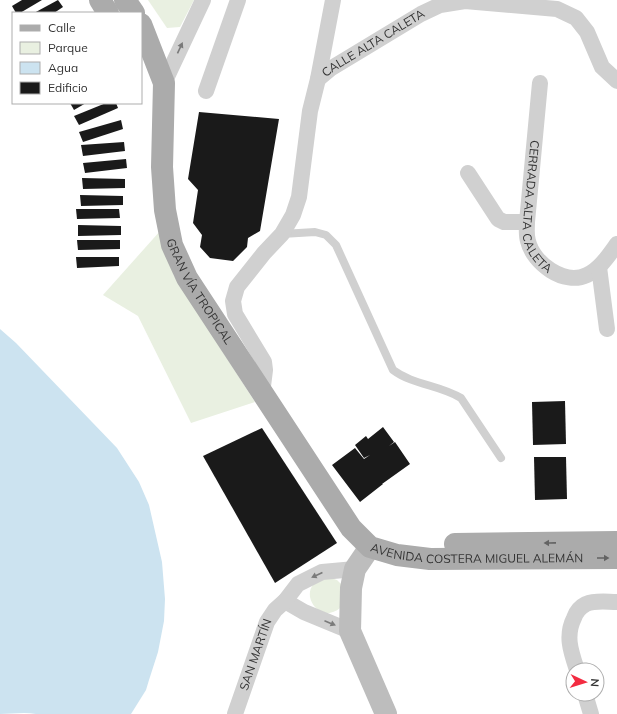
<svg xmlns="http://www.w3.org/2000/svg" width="617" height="714" font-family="Mulish,sans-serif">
<rect width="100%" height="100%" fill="#fff"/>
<g fill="#e9f0e1">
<path d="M148 0H194L180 27 167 28Z"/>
<path d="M161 230 174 276 255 402 191 423 138 316 103 295Z"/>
<path d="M331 578 337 580 341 584 342 606C321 628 296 592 319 580 322 578 327 579 331 578Z"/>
</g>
<path fill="#cce3f0" d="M0 329 16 343 117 448 139 482 149 505 162 562 165 599 164 621 158 652 149 680 146 690 131 714H36C24 712 12 714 0 714Z"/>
<g fill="#1a1a1a">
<path d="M22 0H42L20 13H16L12 6Z"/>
<path d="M58 0 63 7 54 13H34Z"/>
<path d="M70 103H86L74 110Z"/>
<path d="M106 103H116L118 108 79 125 74 116Z"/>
<path d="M199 112 279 119 260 231 248 238 247 247 233 261 210 258 200 247 202 235 193 223 198 190 188 179Z"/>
<path d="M121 120 123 129 83 142 79 132Z"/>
<path d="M124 142 125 151 83 156 81 145Z"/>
<path d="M126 159 127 168 85 173 83 163Z"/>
<path d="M82 178 125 179V188L83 189Z"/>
<path d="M80 195 123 196V205L81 206Z"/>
<path d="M76 209H119L120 218 77 219Z"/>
<path d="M78 225 121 226V235L78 236Z"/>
<path d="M77 240H120V249L78 250Z"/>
<path d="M76 257H119V266L77 268Z"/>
<path d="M565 401 566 444 533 445 532 402Z"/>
<path d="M383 427 394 442 389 446 395 442 410 464 382 484H383L360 502 332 465 355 448 364 459 370 455 364 458 355 445 366 436 368 439Z"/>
<path d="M262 428 337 543 275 583 203 456Z"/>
<path d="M534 457H566L567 499 535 500Z"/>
</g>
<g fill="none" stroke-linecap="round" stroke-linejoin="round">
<path stroke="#d0d0d0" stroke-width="8" d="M282 234 315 232 326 235 336 245 393 370C413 385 440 385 461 398L501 458"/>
<g stroke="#d0d0d0" stroke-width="16">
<path id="s1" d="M318 79 330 69 421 14 440 5 465 1 557 9 576 18 587 32 602 67 617 81"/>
<path d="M164 83 203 0"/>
<path id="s2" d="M540 83 527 222C527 228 526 235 528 241 533 263 564 286 587 275 600 269 609 255 617 244"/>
<path d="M206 91 238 0"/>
<path d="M468 173 498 219 504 222H527"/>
<path d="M599 267 607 329"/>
<path d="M262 394 265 370 264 362 235 314 233 301 237 287 264 253 282 234 293 215 299 197 310 111 318 79 333 0"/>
<path d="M285 601 304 612 350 631"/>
<path d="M577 670C571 652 565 636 574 618 576 612 580 607 586 604 595 600 607 602 617 602"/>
<path d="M585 694 591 714"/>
<path id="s3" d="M235 714 267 622 275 610 285 601 298 584 322 572 355 569"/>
</g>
<path stroke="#bdbdbd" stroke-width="22" d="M370 547 355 569 351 588 350 631 386 714"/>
<g stroke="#ababab" stroke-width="22">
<path d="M100 0 108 13"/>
<path d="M125 0 134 13"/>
<path id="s4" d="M141 24 164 83 162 167 165 210 172 245 187 278 351 528 370 547 397 555 430 559 617 558"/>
<path d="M455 544 617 542"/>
</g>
</g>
<defs><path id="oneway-solid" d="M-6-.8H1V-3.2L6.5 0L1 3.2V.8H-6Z"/></defs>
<g fill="#7a7a7a">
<use href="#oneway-solid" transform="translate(180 48) rotate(-65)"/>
<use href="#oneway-solid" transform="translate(317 575) rotate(155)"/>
<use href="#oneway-solid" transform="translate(330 623) rotate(23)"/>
</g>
<g fill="#636363">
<use href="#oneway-solid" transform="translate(550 543) rotate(179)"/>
<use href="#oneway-solid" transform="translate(603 558)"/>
</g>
<g text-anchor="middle" stroke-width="4" stroke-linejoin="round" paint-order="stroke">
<g font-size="12" fill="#333" stroke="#fff">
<text dy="4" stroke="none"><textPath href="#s1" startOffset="66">CALLE ALTA CALETA</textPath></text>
<text dy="4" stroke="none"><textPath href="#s2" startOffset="127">CERRADA ALTA CALETA</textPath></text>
<text dy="4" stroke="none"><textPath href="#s4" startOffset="280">GRAN VÍA TROPICAL</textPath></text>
<text dy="4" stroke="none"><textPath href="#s4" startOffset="696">AVENIDA COSTERA MIGUEL ALEMÁN</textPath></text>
<text dy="4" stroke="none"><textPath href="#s3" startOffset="63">SAN MARTÍN</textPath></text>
</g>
</g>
<rect x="12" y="12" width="130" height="92" fill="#ffffff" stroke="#adadad"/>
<rect x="20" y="25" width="20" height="6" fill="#ababab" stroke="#adadad"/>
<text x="48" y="32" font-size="12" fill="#333333">Calle</text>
<rect x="20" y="42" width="20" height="12" fill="#e9f0e1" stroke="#adadad"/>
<text x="48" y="52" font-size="12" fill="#333333">Parque</text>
<rect x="20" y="62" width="20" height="12" fill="#cce3f0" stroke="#adadad"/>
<text x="48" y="72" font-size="12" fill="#333333">Agua</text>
<rect x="20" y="82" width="20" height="12" fill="#1a1a1a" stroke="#adadad"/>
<text x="48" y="92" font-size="12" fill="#333333">Edificio</text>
<g transform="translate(585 682) rotate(94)"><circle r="19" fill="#ffffff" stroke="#adadad"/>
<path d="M0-3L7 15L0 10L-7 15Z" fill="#f32b41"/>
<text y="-6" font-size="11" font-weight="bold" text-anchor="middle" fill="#333333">N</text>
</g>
</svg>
